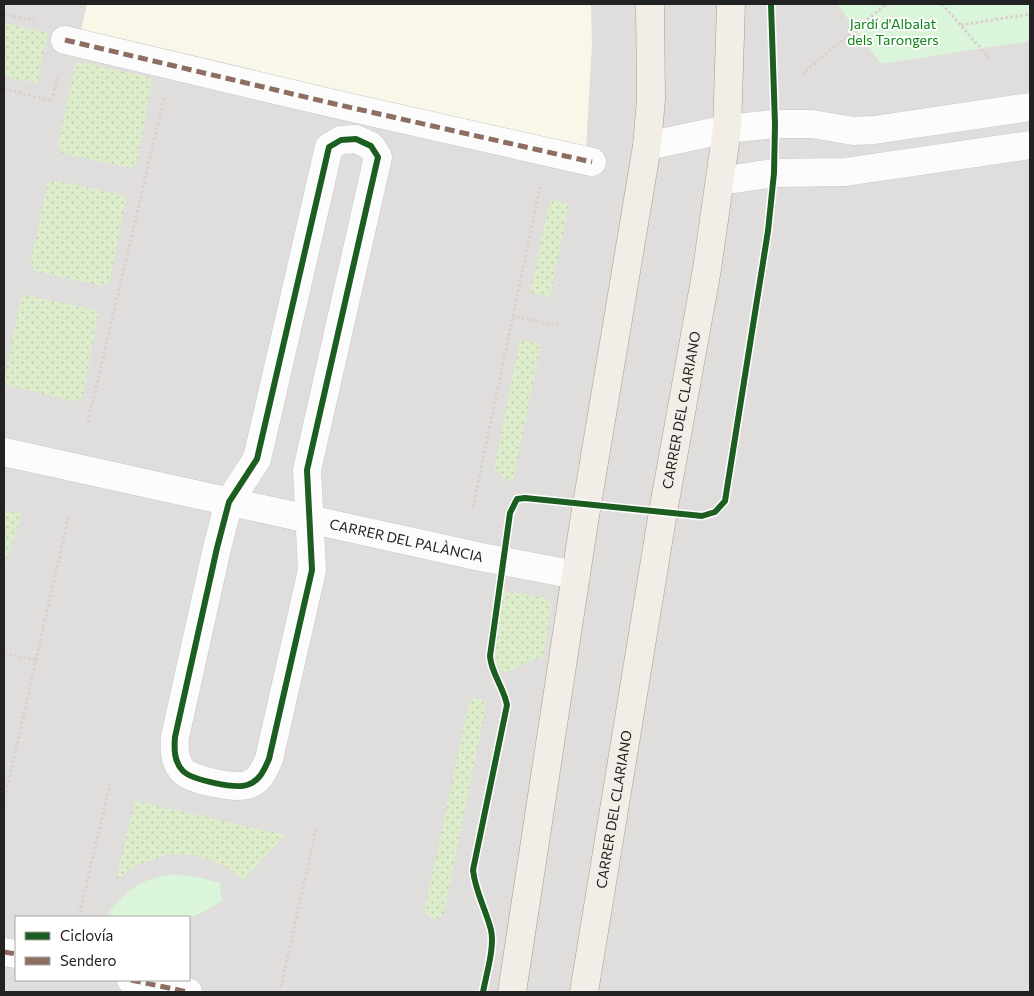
<svg xmlns="http://www.w3.org/2000/svg" width="1034" height="996" font-family="Commissioner,sans-serif">
<defs>
<pattern id="grass-dots" width="8" height="8" patternUnits="userSpaceOnUse" patternTransform="scale(1.25)"><rect width="8" height="8" fill="#ddeccb"/><path d="M2 2h.1M6 6h.1" fill="none" stroke="#bdcaae" stroke-width="1.8" stroke-linecap="round"/></pattern>
</defs>
<rect width="100%" height="100%" fill="#f0eeeb"/>
<path fill="#dfdedc" fill-rule="evenodd" d="M4 4H1030V992H4ZM16 917H189V980H16Z"/>
<path fill="#f8f7e8" d="M87 4H591L592 43 586 149 80 34Z"/>
<g fill="url(#grass-dots)">
<path d="M4 23 48 33 37 83 4 76Z"/>
<path d="M80 62 150 77 152 82 137 163 130 168 62 153 58 145 75 64Z"/>
<path d="M53 180 123 195 126 200 110 281 103 286 35 271 30 263 48 182Z"/>
<path d="M550 200 569 204 550 297 530 293Z"/>
<path d="M26 295 96 310 98 315 83 397 76 401 8 386 4 380 21 297Z"/>
<path d="M520 340 541 344 513 481 507 480 494 468Z"/>
<path d="M4 511 22 514 4 568Z"/>
<path d="M503 591 547 598 552 604 543 656 503 673 495 663V658Z"/>
<path d="M474 698 484 700 486 706 444 912 440 918H433L426 914 425 908 469 703Z"/>
<path d="M135 801 285 835 243 880 225 866 198 855 168 854 137 865 116 880Z"/>
</g>
<g fill="#daf5da">
<path d="M837 4H1030V41L881 64Z"/>
<path d="M176 874 197 877 221 883 220 891 223 900 205 911 189 918 111 917 108 913C130 887 142 878 176 874Z"/>
</g>
<g fill="none" stroke-linecap="round" stroke-linejoin="round">
<defs>
<g id="street">
<path d="M65 40 335 104 592 162"/>
<path d="M356 139 371 146 378 157 307 470 312 570 269 759C264 770 260 781 247 785 235 789 192 780 183 771 174 762 174 749 175 737L217 548 229 502 257 459 329 147 341 140Z"/>
<path d="M647 146 727 129 775 124H812L853 131 874 130 1030 107"/>
<path d="M720 181 774 173 845 172 1030 145"/>
<path id="s1" d="M4 452 481 557 576 575"/>
<path d="M4 952 16 954"/>
<path d="M131 980 188 992"/>
</g>
<g id="primary">
<path d="M512 992 584 522 647 146 651 99 650 4"/>
<path id="s2" d="M584 992 663 512 707 269 727 129 731 4"/>
</g>
</defs>
<use href="#street" stroke="#c9c8c7" stroke-width="29"/>
<use href="#primary" stroke="#a79c86" stroke-width="29"/>
<g stroke="#dccecd" stroke-width="3" stroke-dasharray="2.5 2.5" stroke-linecap="butt">
<path d="M942 4 990 59"/>
<path d="M4 14 35 21"/>
<path d="M961 25 1030 14"/>
<path d="M802 74 886 4"/>
<path d="M4 89 52 101 58 75"/>
<path d="M512 316 562 326"/>
<path d="M88 422 164 98"/>
<path d="M473 507 540 187"/>
<path d="M4 653 36 660"/>
<path d="M4 802 69 514"/>
<path d="M79 917 110 783"/>
<path d="M280 992 316 829"/>
</g>
<use href="#street" stroke="#fdfcfc" stroke-width="28"/>
<use href="#primary" stroke="#f3ede7" stroke-width="28"/>
<g stroke="#8d6e63" stroke-width="5" stroke-dasharray="10 5" stroke-linecap="butt">
<path d="M65 40 335 104 592 162"/>
<path d="M4 952 16 954"/>
<path d="M131 980 188 992"/>
</g>
<defs>
<g id="cycleway">
<path d="M356 139 371 146 378 157 307 470 312 570 269 759C264 770 260 781 247 785 235 789 192 780 183 771 174 762 174 749 175 737L217 548 229 502 257 459 329 147 341 140Z"/>
<path d="M483 992C486 975 495 947 491 930 486 910 475 891 473 870L507 705C504 688 491 673 490 656L510 513 517 499 525 498 702 516 715 512 725 501 768 231 774 173 775 124 771 4"/>
</g>
</defs>
<use href="#cycleway" stroke="#fff" stroke-width="9"/>
<use href="#cycleway" stroke="#1b5e20" stroke-width="6"/>
</g>
<g text-anchor="middle" stroke-width="4" stroke-linejoin="round" paint-order="stroke">
<g font-size="14" fill="#0c8416" stroke="#fff">
<text x="893" y="29">Jardí d'Albalat<tspan x="893" dy="16">dels Tarongers</tspan></text>
</g>
<g font-size="14" fill="#222" stroke="#fff">
<text dy="5" stroke="none"><textPath href="#s2" startOffset="590">CARRER DEL CLARIANO</textPath></text>
<text dy="5" stroke="none"><textPath href="#s1" startOffset="412">CARRER DEL PALÀNCIA</textPath></text>
<text dy="5" stroke="none"><textPath href="#s2" startOffset="185">CARRER DEL CLARIANO</textPath></text>
</g>
</g>
<rect width="1034" height="996" fill="none" stroke="#222222" stroke-width="10"/>
<rect x="15" y="916" width="175" height="65" fill="#ffffff" stroke="#a7a7a7"/>
<rect x="25" y="932" width="25" height="8" fill="#1b5e20" stroke="#a7a7a7"/>
<text x="60" y="941" font-size="15" fill="#222222">Ciclovía</text>
<rect x="25" y="957" width="25" height="8" fill="#8d6e63" stroke="#a7a7a7"/>
<text x="60" y="966" font-size="15" fill="#222222">Sendero</text>
</svg>
